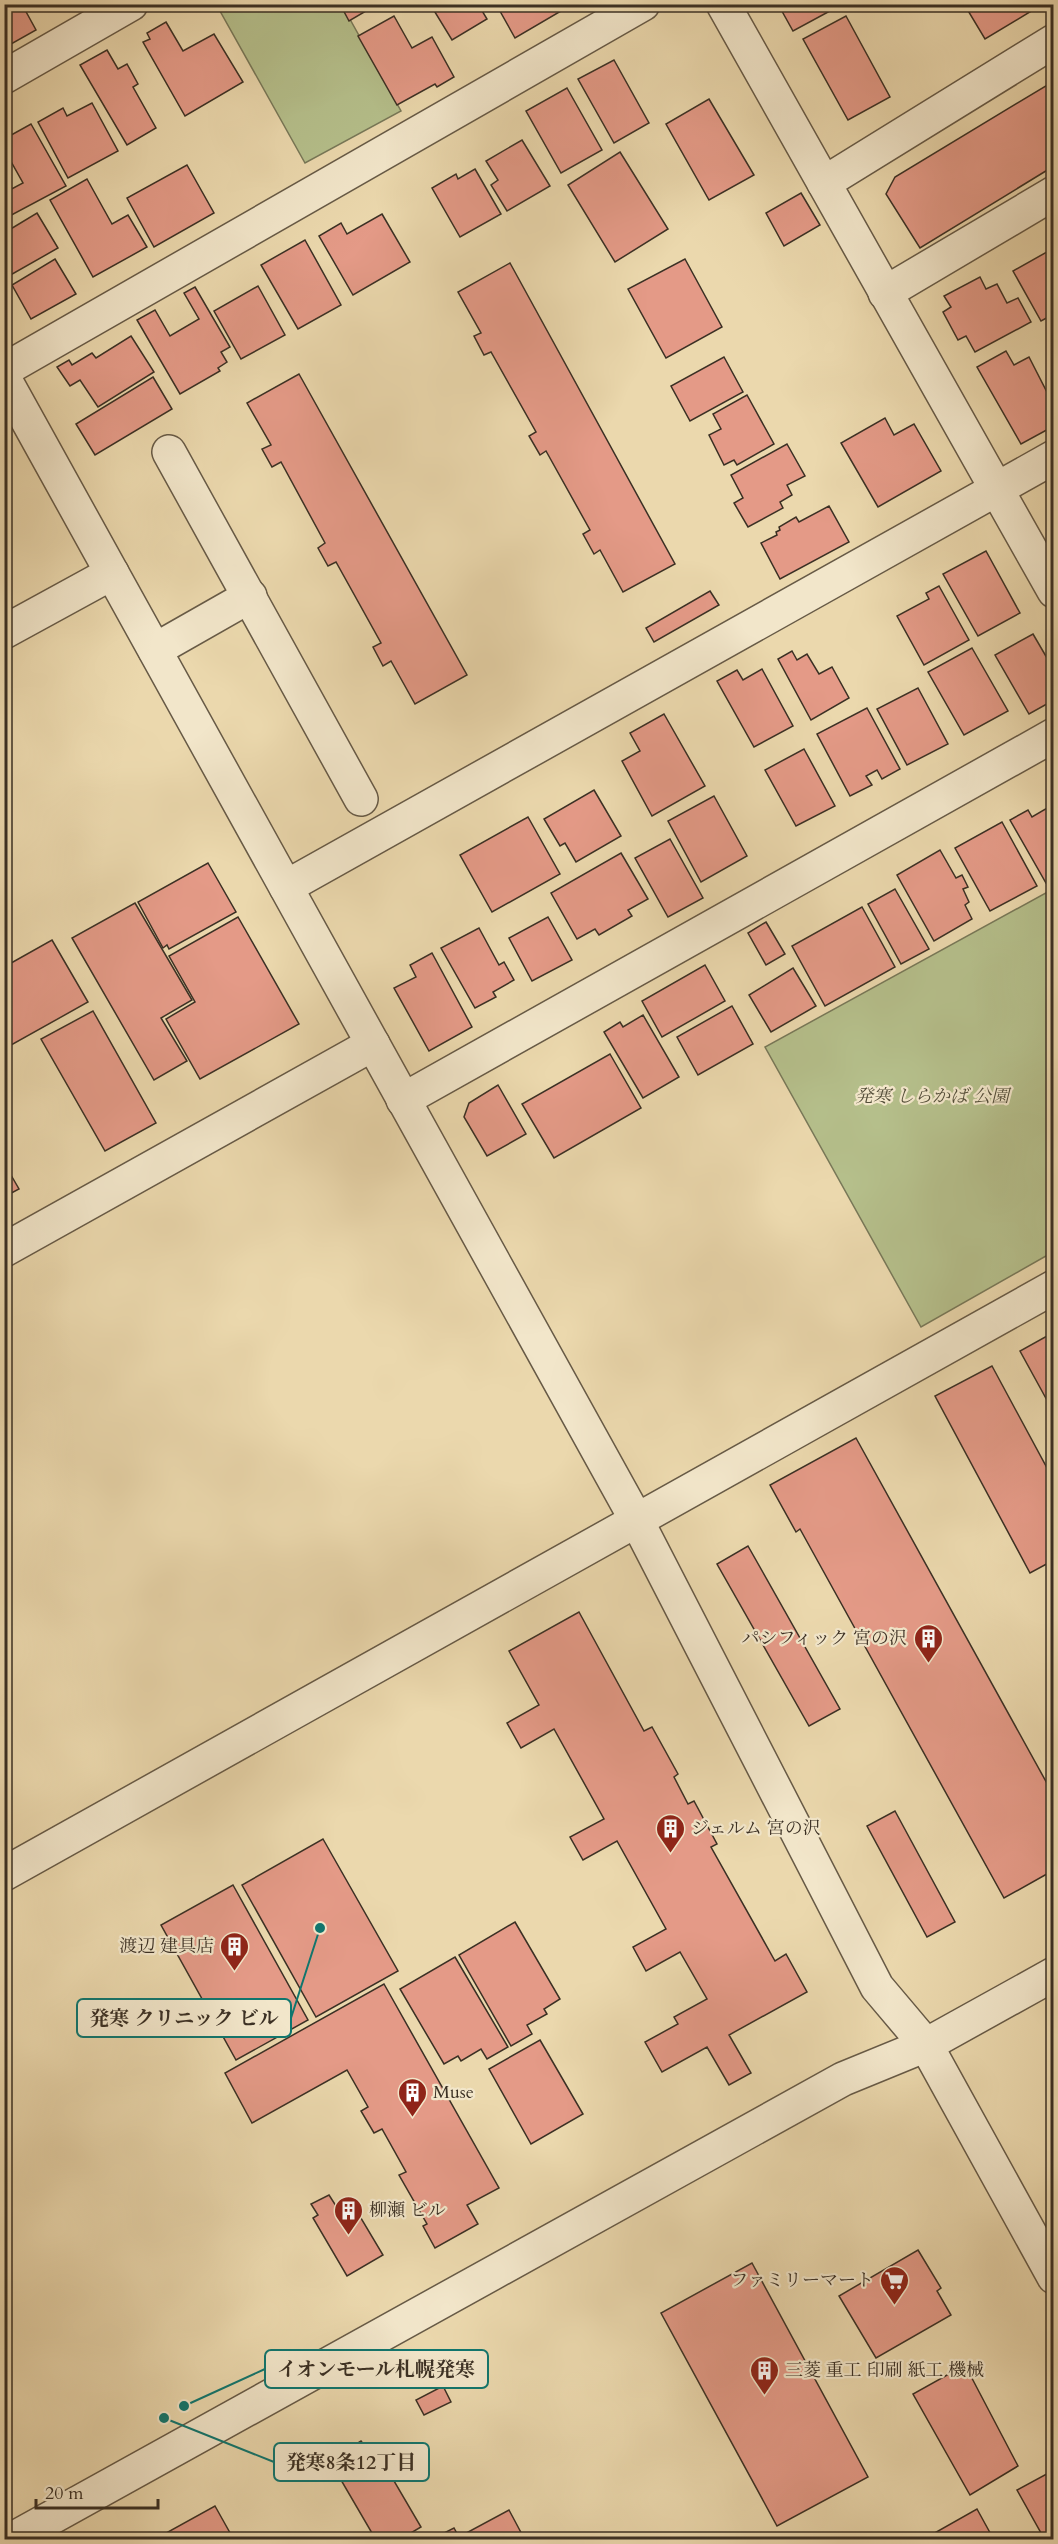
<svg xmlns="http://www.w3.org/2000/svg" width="1058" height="2544" font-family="Cardo,'Noto Serif JP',serif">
<rect width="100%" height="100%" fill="#ebd8ad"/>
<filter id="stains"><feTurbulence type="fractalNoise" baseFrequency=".00333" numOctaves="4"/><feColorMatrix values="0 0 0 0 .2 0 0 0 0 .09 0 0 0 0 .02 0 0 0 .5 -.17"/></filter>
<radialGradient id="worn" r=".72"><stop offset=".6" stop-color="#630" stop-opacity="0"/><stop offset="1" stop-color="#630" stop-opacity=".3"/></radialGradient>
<g fill="#b5bf8b" stroke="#787858" stroke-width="1.5">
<path d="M232 5H342L401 111 305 163 220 11Z"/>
<path d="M1053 889V1252L921 1327 765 1047Z"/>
</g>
<g fill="#e49a87" stroke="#3b3024" stroke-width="1.5">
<path d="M4 4H30L24 8 36 30 4 48Z"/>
<path d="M340 4H378L349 21Z"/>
<path d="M430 4H478L487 19 452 40Z"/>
<path d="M496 4H573L515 38Z"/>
<path d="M778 4H840L841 5 793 31Z"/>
<path d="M964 4H1043L985 39Z"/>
<path d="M394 16 412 48 432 37 454 77 437 87 435 84 397 105 358 36Z"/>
<path d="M846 16 890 97 848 120 803 39Z"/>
<path d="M166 22 183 51 214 34 243 82 185 116 143 42 150 39 147 33Z"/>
<path d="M107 50 118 69 127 64 138 84 133 87 156 128 127 145 80 65Z"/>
<path d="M614 60 649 123 614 143 578 79Z"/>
<path d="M1054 81V166L920 248 886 194 895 177Z"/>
<path d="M567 88 602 150 561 173 526 111Z"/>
<path d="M709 99 754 175 709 200 666 124Z"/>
<path d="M92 103 118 151 68 178 38 122 63 108 67 116Z"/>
<path d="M31 124 66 186 4 219V193L23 183 4 149V139Z"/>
<path d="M522 140 550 186 507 211 491 185 498 180 486 161Z"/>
<path d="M620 152 668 229 615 262 568 185Z"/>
<path d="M187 165 214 213 154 247 127 198Z"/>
<path d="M475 169 501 214 460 237 432 188 456 174 458 179Z"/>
<path d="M87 179 112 224 128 215 147 247 93 277 50 200Z"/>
<path d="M801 193 820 225 784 246 766 213Z"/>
<path d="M37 213 58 248 7 277 4 273V233Z"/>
<path d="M382 214 410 262 353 295 319 236 341 223 347 234Z"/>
<path d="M305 240 341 305 298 329 261 265Z"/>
<path d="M1054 248V314L1041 321 1013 271Z"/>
<path d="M55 259 76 294 31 319 12 285Z"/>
<path d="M685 259 722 327 666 358 628 289Z"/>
<path d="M510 263 675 564 623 592 600 550 594 554 583 534 590 530 546 451 540 455 529 436 536 432 491 352 484 355 474 336 481 333 458 292Z"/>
<path d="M980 277 986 289 997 284 1007 303 1018 298 1031 322 975 352 966 336 958 340 943 312 951 307 944 296Z"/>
<path d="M258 286 285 335 241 359 214 311Z"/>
<path d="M195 287 230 347 221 352 227 362 218 368 220 371 180 394 137 320 155 310 170 336 199 319 184 293Z"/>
<path d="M131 336 154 372 98 407 80 380 70 386 57 367 69 360 72 365 92 353 96 358Z"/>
<path d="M1006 351 1014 365 1029 357 1054 406V426L1021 444 977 367Z"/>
<path d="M724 357 743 392 690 421 671 386Z"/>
<path d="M299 374 467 675 415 704 391 661 383 666 373 647 381 643 336 562 328 566 318 548 325 543 281 462 272 467 262 449 271 445 247 403Z"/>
<path d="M153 377 172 409 95 455 76 424Z"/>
<path d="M747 395 774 444 737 465 734 460 724 465 709 435 721 429 713 414Z"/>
<path d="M885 418 894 435 914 424 941 471 878 507 841 443Z"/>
<path d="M787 444 805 476 787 485 792 495 780 502 783 508 748 527 734 503 743 498 731 475Z"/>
<path d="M829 506 849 542 780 579 761 543 777 535 776 532 780 530 779 527 796 517 799 522Z"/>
<path d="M986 551 1020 613 978 636 943 574Z"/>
<path d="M939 586 969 640 924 665 897 616 929 599 926 593Z"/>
<path d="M710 591 719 605 654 642 646 628Z"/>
<path d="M1033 634 1054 670V700L1029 714 995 655Z"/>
<path d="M972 648 1008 711 964 735 928 672Z"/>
<path d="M792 651 797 660 807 654 819 674 832 667 849 698 811 720 778 659Z"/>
<path d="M762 669 793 726 754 747 717 681 737 670 743 680Z"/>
<path d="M918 688 948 744 907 765 877 709Z"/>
<path d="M867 708 900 769 882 779 877 770 866 776 872 785 850 796 817 734Z"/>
<path d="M664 714 705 786 652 816 622 761 640 751 630 733Z"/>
<path d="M804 749 835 806 796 826 765 770Z"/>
<path d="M594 790 621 836 576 862 565 843 560 846 544 819Z"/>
<path d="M714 796 747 856 701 882 668 821Z"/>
<path d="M1054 804V879L1046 883 1010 820 1028 810 1032 817Z"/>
<path d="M528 817 560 874 492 912 460 855Z"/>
<path d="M1002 822 1037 886 990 911 955 848Z"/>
<path d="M670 839 703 898 668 917 635 858Z"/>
<path d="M940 850 956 878 962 875 968 887 963 889 969 902 965 905 972 919 934 941 897 875Z"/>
<path d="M621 853 648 899 628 910 632 916 599 935 595 929 577 939 551 893Z"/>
<path d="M208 863 236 912 169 949 167 945 163 948 138 902Z"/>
<path d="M895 889 929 949 901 964 868 904Z"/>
<path d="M135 903 192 1000 161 1018 187 1061 154 1080 72 938Z"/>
<path d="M862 907 895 967 825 1006 792 946Z"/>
<path d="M238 917 299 1024 200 1079 166 1019 195 1002 169 956Z"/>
<path d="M548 917 572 960 532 981 509 938Z"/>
<path d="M766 922 785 954 766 965 748 933Z"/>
<path d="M479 928 499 965 504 962 514 980 493 992 496 997 475 1008 441 948Z"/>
<path d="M52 940 88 1002 4 1049V967Z"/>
<path d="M432 953 472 1027 429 1051 394 988 416 977 410 965Z"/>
<path d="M705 965 725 1001 662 1037 642 1001Z"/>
<path d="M793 968 816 1006 771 1032 749 995Z"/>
<path d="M732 1006 753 1044 698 1075 677 1037Z"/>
<path d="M93 1011 156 1123 105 1151 41 1039Z"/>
<path d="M643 1015 679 1077 643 1098 604 1032 620 1022 623 1027Z"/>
<path d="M610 1054 641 1108 554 1158 522 1104Z"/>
<path d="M498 1085 526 1134 487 1156 464 1117 469 1103Z"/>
<path d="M4 1163 19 1189 4 1197Z"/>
<path d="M1047 1336 1054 1348V1413L1020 1351Z"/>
<path d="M992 1366 1054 1481V1560L1030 1573 935 1396Z"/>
<path d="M856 1438 1054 1796V1870L1004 1898 800 1529 796 1532 770 1485Z"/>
<path d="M748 1546 840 1709 809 1726 717 1564Z"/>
<path d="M579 1612 644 1731 652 1727 678 1774 674 1777 688 1804 694 1801 717 1844 711 1847 775 1961 786 1954 807 1992 729 2035 751 2073 729 2085 707 2047 662 2072 645 2042 678 2024 674 2017 707 1999 680 1952 646 1971 633 1947 666 1929 617 1841 583 1860 570 1837 604 1819 554 1729 521 1748 507 1723 539 1705 509 1651Z"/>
<path d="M895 1811 955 1922 927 1937 867 1826Z"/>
<path d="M323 1839 398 1971 316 2017 242 1885Z"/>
<path d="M233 1885 308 2020 236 2060 161 1925Z"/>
<path d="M515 1922 560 1999 544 2009 547 2014 527 2025 532 2034 511 2046 459 1955Z"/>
<path d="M455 1957 508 2047 487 2059 481 2049 461 2061 458 2056 444 2064 400 1989Z"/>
<path d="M384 1984 499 2188 467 2205 478 2224 435 2248 423 2226 427 2224 399 2175 406 2172 382 2129 374 2133 361 2111 368 2107 347 2070 252 2123 225 2073Z"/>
<path d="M540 2040 583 2114 531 2144 489 2069Z"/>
<path d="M329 2195 336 2206 349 2198 383 2255 347 2276 313 2218 318 2215 311 2204Z"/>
<path d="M918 2250 941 2288 937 2291 951 2315 876 2358 839 2296Z"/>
<path d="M752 2263 868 2477 777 2526 661 2313Z"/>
<path d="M965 2365 1018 2466 970 2495 913 2394Z"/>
<path d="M443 2386 451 2402 424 2415 416 2400Z"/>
<path d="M361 2441 367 2449 373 2445 421 2527 399 2540H376L334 2468 350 2459 345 2451Z"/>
<path d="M1054 2470V2537L1045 2540 1017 2490Z"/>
<path d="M215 2506 234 2540 157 2538Z"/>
<path d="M977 2509 994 2540H934L931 2535Z"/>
<path d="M509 2510 525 2540H448L444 2533 454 2528 459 2537Z"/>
</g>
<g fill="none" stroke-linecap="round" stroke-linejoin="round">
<defs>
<g id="minor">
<path d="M723 4 1054 591"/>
<path d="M4 77 131 4"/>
<path d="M824 183 1054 41"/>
<path d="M885 293 1054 193"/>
<path d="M4 370 643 4"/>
<path d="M4 378 637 1521 877 1987 926 2045 1054 2277"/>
<path d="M169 452 361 799"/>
<path d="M4 632 112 573"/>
<path d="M155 650 250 596"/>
<path d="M286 887 1054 457"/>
<path d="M403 1100 1054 735"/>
<path d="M4 1250 373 1044"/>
<path d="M4 1874 1054 1287"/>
<path d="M11 2540 843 2079 926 2045 1054 1974"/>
</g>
</defs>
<use href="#minor" stroke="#675a46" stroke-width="36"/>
<use href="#minor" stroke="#f2e6ca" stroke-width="33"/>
</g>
<defs>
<symbol id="building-pin" viewBox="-11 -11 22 30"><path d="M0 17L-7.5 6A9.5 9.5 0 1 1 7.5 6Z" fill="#8f2418" stroke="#f2e6ca"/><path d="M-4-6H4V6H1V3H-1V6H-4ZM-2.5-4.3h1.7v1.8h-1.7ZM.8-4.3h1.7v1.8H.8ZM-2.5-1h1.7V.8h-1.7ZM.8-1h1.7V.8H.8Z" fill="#fff"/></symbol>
<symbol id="supermarket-pin" viewBox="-11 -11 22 30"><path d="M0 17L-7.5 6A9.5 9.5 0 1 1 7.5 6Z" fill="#8f2418" stroke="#f2e6ca"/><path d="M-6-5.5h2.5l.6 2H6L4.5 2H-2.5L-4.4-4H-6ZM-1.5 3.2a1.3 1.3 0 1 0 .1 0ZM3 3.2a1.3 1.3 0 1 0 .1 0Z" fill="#fff"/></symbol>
</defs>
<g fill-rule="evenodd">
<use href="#building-pin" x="912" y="1622" width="33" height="45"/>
<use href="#building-pin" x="654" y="1812" width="33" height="45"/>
<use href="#building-pin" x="218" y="1930" width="33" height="45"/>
<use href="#building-pin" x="396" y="2076" width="33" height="45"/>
<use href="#building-pin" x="332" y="2194" width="33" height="45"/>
<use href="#supermarket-pin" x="878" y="2264" width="33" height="45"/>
<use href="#building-pin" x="748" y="2354" width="33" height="45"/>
</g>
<g text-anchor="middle" stroke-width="4.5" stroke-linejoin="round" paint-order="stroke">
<g font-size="18" font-style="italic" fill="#534d39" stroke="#f2e6ca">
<text x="932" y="1102">発寒 しらかば 公園</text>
</g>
<g font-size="18" fill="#3b3024" stroke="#f2e6ca" text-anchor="start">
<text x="907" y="1644" text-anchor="end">パシフィック 宮の沢</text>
<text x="691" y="1834">ジェルム 宮の沢</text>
<text x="214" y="1952" text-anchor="end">渡辺 建具店</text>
<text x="433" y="2098">Muse</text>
<text x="369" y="2216">柳瀬 ビル</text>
<text x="874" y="2286" text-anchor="end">ファミリーマート</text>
<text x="785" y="2376">三菱 重工 印刷 紙工 機械</text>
</g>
</g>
<path fill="none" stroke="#0f766e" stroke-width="2" d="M320 1928L291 2018M184 2406L265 2369M164 2418L274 2462"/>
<g fill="#0f766e" stroke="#f2e6ca" stroke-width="2">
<circle cx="320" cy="1928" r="6"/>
<circle cx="184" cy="2406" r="6"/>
<circle cx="164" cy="2418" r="6"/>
</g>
<g fill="#f2e6ca" stroke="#0f766e" stroke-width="2">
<rect x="77" y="1999" width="214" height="38" rx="6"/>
<rect x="265" y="2350" width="223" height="38" rx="6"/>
<rect x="274" y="2443" width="155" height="38" rx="6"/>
</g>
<g font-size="20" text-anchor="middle" font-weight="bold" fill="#3b3024">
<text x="184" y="2025">発寒 クリニック ビル</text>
<text x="376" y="2376">イオンモール札幌発寒</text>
<text x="351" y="2469">発寒8条12丁目</text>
</g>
<rect width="1058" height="2544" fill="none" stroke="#ebd8ad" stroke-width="24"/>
<rect x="6" y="6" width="1046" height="2532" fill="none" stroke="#3b3024" stroke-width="3"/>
<rect x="12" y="12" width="1034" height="2520" fill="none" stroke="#3b3024" stroke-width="1.5"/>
<path d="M36 2499v9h122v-9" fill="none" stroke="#3b3024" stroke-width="3"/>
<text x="45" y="2499" font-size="18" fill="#3b3024" stroke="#f2e6ca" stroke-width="4.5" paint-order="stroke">20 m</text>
<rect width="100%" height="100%" filter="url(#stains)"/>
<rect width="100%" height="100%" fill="url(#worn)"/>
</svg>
